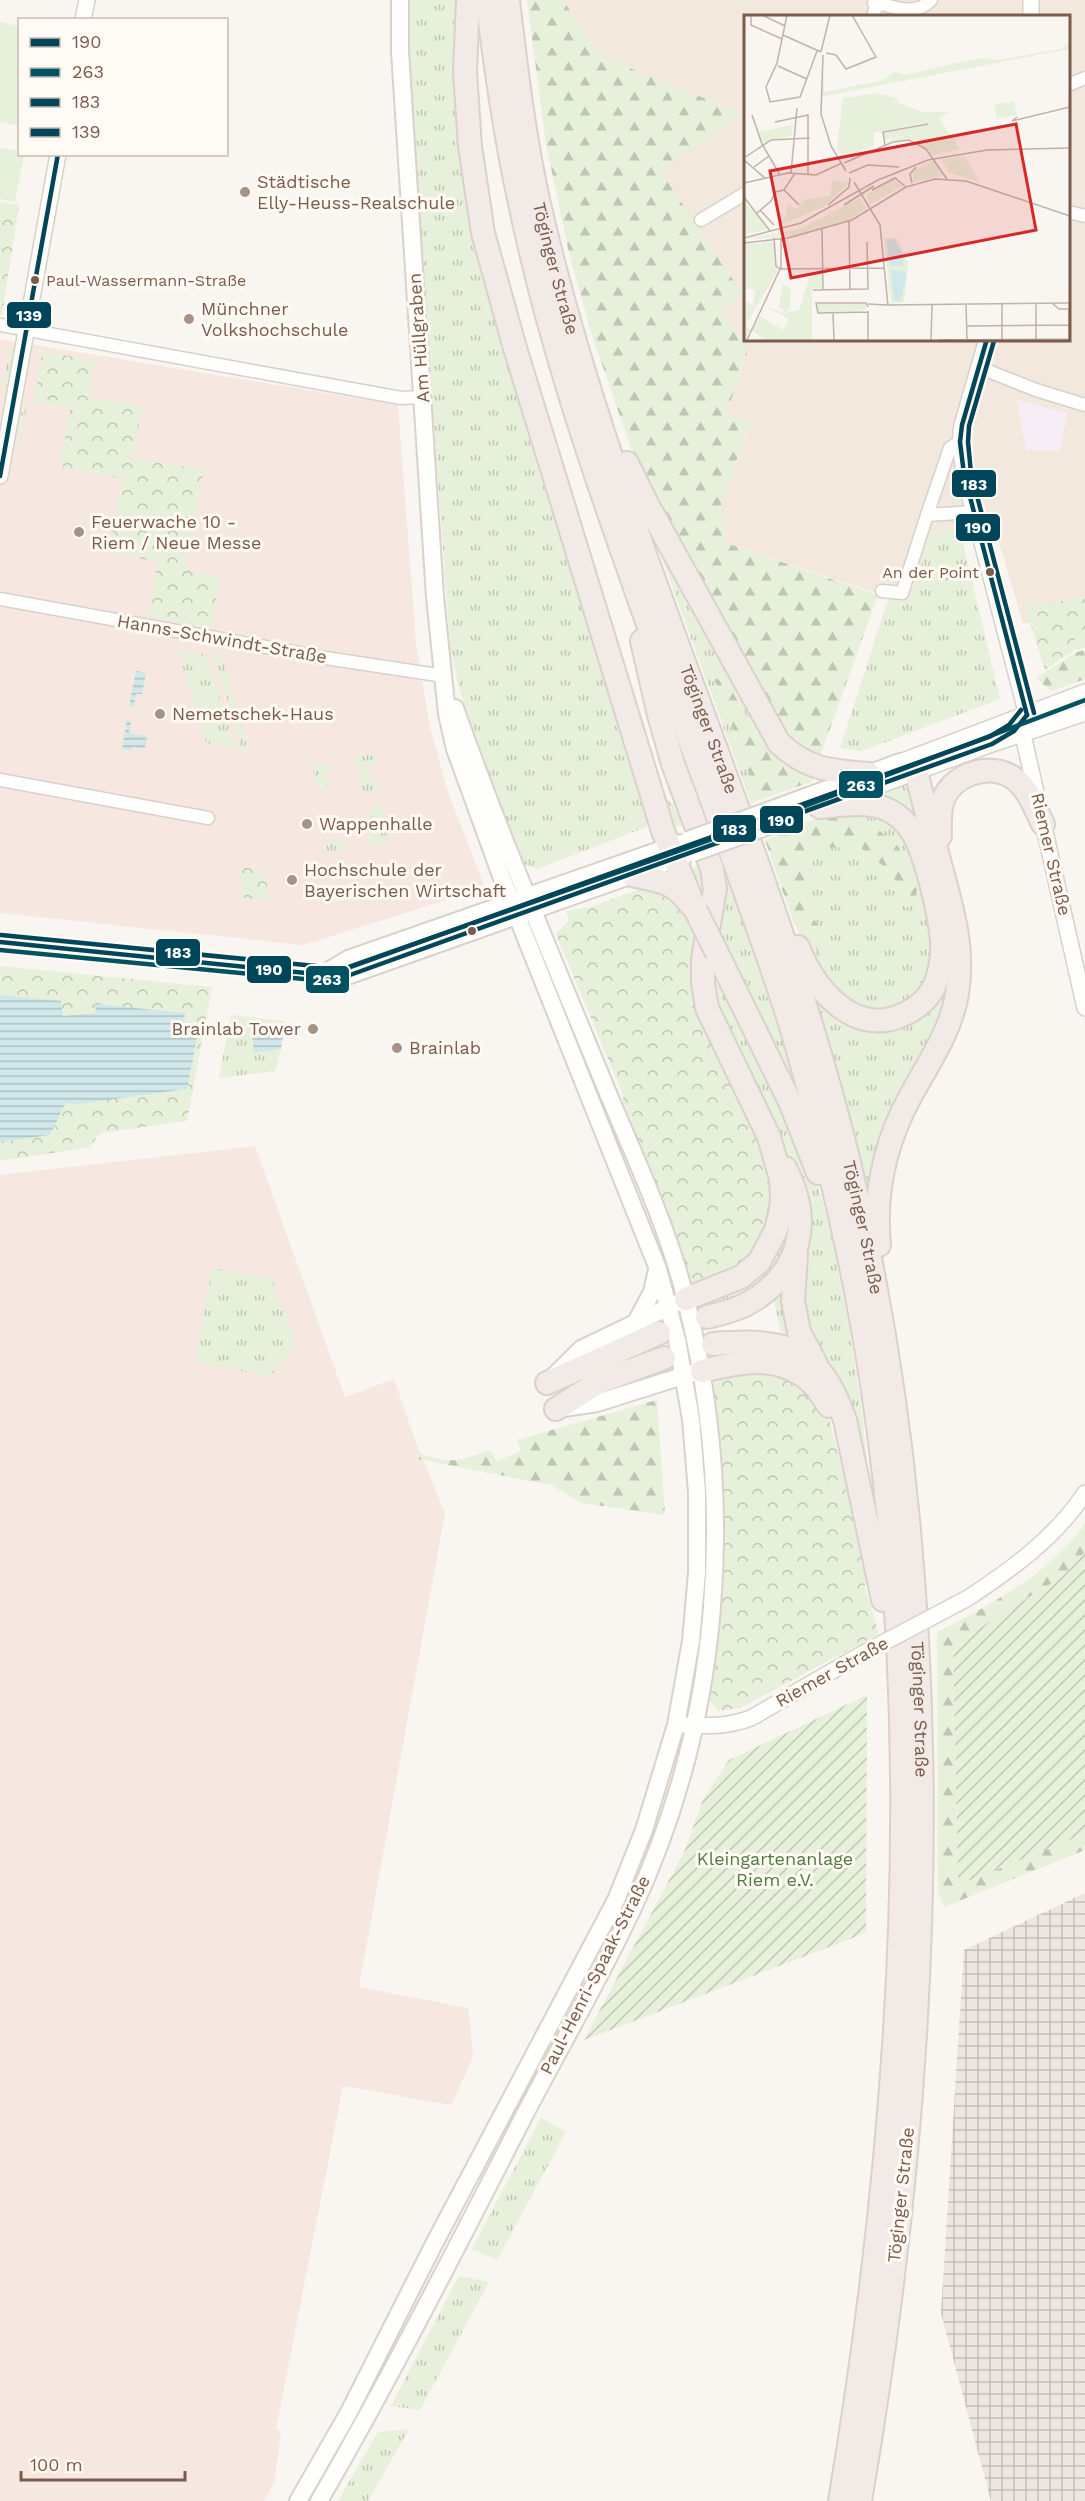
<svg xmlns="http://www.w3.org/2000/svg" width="1085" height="2501" font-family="'Work Sans',sans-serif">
<defs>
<pattern id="industrial-grid" width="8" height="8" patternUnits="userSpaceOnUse" patternTransform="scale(1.5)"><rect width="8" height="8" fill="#ede5e0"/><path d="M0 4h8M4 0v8" fill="none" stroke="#c5bdb8"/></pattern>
<pattern id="grass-tufts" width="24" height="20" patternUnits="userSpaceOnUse" patternTransform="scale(1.5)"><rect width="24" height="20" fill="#e7f0db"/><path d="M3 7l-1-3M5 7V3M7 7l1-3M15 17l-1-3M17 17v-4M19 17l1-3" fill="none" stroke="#c0c6b4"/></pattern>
<pattern id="forest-firs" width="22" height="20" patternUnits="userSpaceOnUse" patternTransform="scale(1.5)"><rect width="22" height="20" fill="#e7f0db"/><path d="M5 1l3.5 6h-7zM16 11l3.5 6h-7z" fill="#c0c6b4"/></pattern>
<pattern id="park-crowns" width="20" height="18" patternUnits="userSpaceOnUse" patternTransform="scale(1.5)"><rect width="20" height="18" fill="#e7f0db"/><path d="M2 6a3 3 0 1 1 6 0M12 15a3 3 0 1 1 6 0" fill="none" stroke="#c0c6b4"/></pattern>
<pattern id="garden-furrows" width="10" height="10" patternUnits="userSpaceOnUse" patternTransform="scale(1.5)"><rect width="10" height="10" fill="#e7f0db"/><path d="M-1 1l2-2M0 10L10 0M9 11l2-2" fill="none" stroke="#c0c6b4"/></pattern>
<pattern id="water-rules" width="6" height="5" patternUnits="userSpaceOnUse" patternTransform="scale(1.5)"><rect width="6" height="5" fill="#d0e8ea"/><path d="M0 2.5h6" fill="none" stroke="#aebfc0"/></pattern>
</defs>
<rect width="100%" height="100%" fill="#f9f5f0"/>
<path fill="#f2e8de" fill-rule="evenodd" d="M563 0H1085V617L1059 616 1023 624 992 518 931 533 909 604 726 543 720 509 750 423 726 415 748 350 721 310 742 295 659 170 742 114 600 56ZM746 16H1068V339H746Z"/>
<g fill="#f6e8e1">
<path d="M0 339 398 405 416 642 430 727 447 789 485 888 303 945 0 913Z"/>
<path d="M255 1146 345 1397 394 1379 414 1437 445 1513 359 1987 468 2008 473 2053 470 2064 451 2105 343 2086 276 2429 281 2432 274 2483 264 2501H0V1175Z"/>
</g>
<path fill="url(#industrial-grid)" d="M1085 1893V2501H991L941 2313 964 1950Z"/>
<path fill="#f6eef6" d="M1017 400 1067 413 1060 451 1026 450Z"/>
<g fill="url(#grass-tufts)">
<path d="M406 0H460L464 182 480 269 539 473 583 600 615 717 649 826 537 869 522 863C493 792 465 721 450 647L407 51Z"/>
<path d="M10 347H14L7 386 3 385Z"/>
<path d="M23 404 27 405 20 443 16 442Z"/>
<path d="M959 526 1000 699 862 751 840 748 889 597 909 604 931 533Z"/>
<path d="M651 528 814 772 812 782 805 784 801 776 770 753 726 682 714 679 759 800 751 803Z"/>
<path d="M178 650 205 654 236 749 206 743Z"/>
<path d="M212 655 223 657 236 708H230Z"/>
<path d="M231 710H238L248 750 241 749Z"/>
<path d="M374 754 375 765 357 768 355 757Z"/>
<path d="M331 762 333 773 314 776 313 765Z"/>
<circle cx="364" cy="774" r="7"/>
<circle cx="322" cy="782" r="7"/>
<path d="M378 780 380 790 361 793 359 783Z"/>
<path d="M907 782 948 929V1003L872 1204 841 1080 812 989 857 1026 937 1000 925 847 857 798Z"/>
<path d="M657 790 674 806 684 827 672 825Z"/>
<circle cx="377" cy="812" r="7"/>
<path d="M862 811C871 813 886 814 893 820 911 834 925 871 920 893L928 906 934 976 918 999 880 1014 837 997 806 950 790 912 829 966 835 959 801 893 807 869 821 846 861 848 892 873 906 908 918 880 826 816Z"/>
<circle cx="373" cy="825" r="7"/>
<path d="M387 831 389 841 370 845 368 834Z"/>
<path d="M344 838 346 849 327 852 326 841Z"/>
<path d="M721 856 782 1041 806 1121 715 926V858Z"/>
<path d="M697 865 703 885 702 912 690 870Z"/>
<path d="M712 961 816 1179 829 1226 849 1326 861 1405 875 1532 823 1361 804 1323 796 1175 714 1011Z"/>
<path d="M231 1015 285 1021V1025L251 1030 254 1053 281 1049 275 1071 219 1078Z"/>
<path d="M789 1211 791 1247 756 1290 705 1307 704 1301Z"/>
<path d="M212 1268 272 1279 296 1344 293 1352 270 1376 195 1363Z"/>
<path d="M789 1278 803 1350 768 1336 781 1332 774 1302H768Z"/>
<path d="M541 2118 566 2132 497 2260 472 2249Z"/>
<path d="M459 2276 489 2282 420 2410 391 2406Z"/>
<path d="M409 2429 368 2501H338L378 2432Z"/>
</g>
<g fill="url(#forest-firs)">
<path d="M527 0H563L600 56 743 114 660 170 743 295 721 310 748 350 726 415 750 422 720 508 726 543 878 595 818 762 783 733 675 536 631 448 593 338 569 253 546 144Z"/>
<path d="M1085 650V679L1051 691 1036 678 1077 652Z"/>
<path d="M714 678 726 682 770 753 801 776 805 784 759 800Z"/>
<path d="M826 816 870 823 897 845 918 880 915 904 906 908 892 873 861 848 821 847 807 869 801 893 835 959 829 966 790 912 765 840 800 828 799 824Z"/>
<path d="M657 1400 665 1515 582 1503 551 1485 418 1459 414 1451C449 1465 456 1462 491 1450L496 1461 521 1451 517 1440Z"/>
<path d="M1085 1524V1552L1062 1577 953 1644 958 1885 1085 1834V1850L944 1907 938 1892 937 1632C990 1605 1050 1574 1085 1524Z"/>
</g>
<g fill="url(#park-crowns)">
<path d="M0 202 19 205 2 315 0 314Z"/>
<path d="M42 352 95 360 88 396 142 407 133 458 204 470 186 570 220 577 211 628 148 616 158 562 108 552 123 479 60 466 70 408 34 402Z"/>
<path d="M1085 597V647L1076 649 1045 670 1025 607Z"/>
<path d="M238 866 264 871 270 900 244 898Z"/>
<path d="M643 888 676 895 695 934 693 964 696 997 706 1033 763 1151 776 1190 773 1224 752 1258 701 1286 687 1280 623 1109V1095L556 934 569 920 567 911 590 907Z"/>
<path d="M0 966 212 987 187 1121 100 1133 90 1147 0 1161Z"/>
<path d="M737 1369 783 1373 823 1406 830 1421 865 1566V1588L879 1634 740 1708 718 1711 710 1701 708 1685 711 1383 720 1375Z"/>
</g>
<g fill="url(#garden-furrows)">
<path d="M1085 1552V1834L958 1885 953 1644 1062 1577Z"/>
<path d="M867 1695 866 1933 584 2040 685 1850 703 1799 729 1760Z"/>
</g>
<g fill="#e7f0db">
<path d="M0 22 19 26V126L0 122Z"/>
<path d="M0 148 19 151 20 154 24 155 15 202 0 199Z"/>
<path d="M1085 629V647L1078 650 1073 634Z"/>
</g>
<g fill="url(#water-rules)">
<path d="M136 671 146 673 142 694H136L134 707 129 706Z"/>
<path d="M127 720 131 721 129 733 147 736 145 749 132 747V751L122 749Z"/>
<path d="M0 995 61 1001 63 1016 96 1013 95 1004 185 1013 184 1024 198 1032 187 1089 72 1105 66 1102 50 1135 0 1142Z"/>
<path d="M285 1025 281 1049 254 1053 251 1030Z"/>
</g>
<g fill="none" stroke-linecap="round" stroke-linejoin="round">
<defs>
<g id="minor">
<path d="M881 4C900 9 917 15 931 0"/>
<path d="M873 16 876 7 874 3 877 0 880 2"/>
<path d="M1068 85 1085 78"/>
<path d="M1068 212 1085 216"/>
<path d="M701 220 746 193"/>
<path d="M0 325 401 398 423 397"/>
<path d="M978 367 1036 390 1085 405"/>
<path d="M927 515 950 448 960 442"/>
<path d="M882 591 902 593 927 515 974 512"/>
<path d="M0 599 332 659 444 676"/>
<path d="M0 780 208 818"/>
</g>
<g id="tertiary">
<path d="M1031 0V16"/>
<path d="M83 20 87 0"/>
<path d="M987 339 962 425 960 442 964 474 1027 715"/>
<path d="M0 476 58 154"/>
<path d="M1023 735 1085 1008"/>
<path d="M900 762 1085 692"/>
<path d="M840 800 992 744 1085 713"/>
<path d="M968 1598C1012 1569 1055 1538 1085 1493"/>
<path d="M683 1725C709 1726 726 1727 751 1718L862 1654"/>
</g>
<g id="secondary">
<path d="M792 802 900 762 916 772"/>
<path d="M0 942 336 976 350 975 683 857"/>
<path d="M323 974 348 959 680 843"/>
<path d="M636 1322 652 1292 657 1270"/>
<path d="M554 1376 581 1349 677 1303"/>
<path d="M564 1408 597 1403 692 1373"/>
<path d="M298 2501 349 2412 435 2242 616 1900 644 1830 676 1725 691 1641 697 1573V1492L691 1419 677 1340 658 1269 503 881 455 749 447 714 435 597 400 51V0"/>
<path d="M319 2501C392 2375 458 2245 524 2116 560 2047 599 1980 632 1910 721 1721 737 1506 687 1304 669 1229 635 1158 605 1086 554 961 500 836 455 708"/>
</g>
<g id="motorway">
<path d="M468 0 465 72 470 146 483 233 515 348 663 831 696 911"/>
<path d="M487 0C496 68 505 136 520 203 546 329 587 453 630 573 668 683 709 791 748 900 765 949 783 997 797 1047 824 1142 847 1238 864 1335 930 1715 903 2123 840 2501"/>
<path id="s1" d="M508 0C516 68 524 137 539 204 604 489 729 755 814 1034 957 1503 942 2022 860 2501"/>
<path d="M627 463 646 502 779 743C808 770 831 771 869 774"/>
<path d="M642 641 659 715 673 764 712 869 715 889 703 959V983L707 1008 769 1137 781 1179 782 1196 781 1210 776 1230 759 1262 741 1277 686 1299"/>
<path d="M940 836C940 825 939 813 942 803 950 775 988 762 1012 777 1028 787 1035 808 1043 824"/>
<path d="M632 875C658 881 674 881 690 904"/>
<path d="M798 947C813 986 851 1036 900 1016 914 1011 927 1000 934 987 940 973 943 957 942 942 940 915 927 859 914 835 909 825 899 815 888 810 868 800 842 805 820 807"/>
<path d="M717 953 791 1104 818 1173"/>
<path d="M879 1245C874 1193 885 1143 910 1097 928 1064 951 1031 957 994 965 947 951 905 939 860 931 831 924 802 916 772"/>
<path d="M796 1255 793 1301 799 1332 816 1364"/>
<path d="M707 1317C719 1314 732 1311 743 1306 800 1277 814 1223 785 1168"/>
<path d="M713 1344C785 1338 820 1347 845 1420L883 1600"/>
<path d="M702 1371C741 1362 780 1352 813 1384 819 1390 824 1399 829 1406"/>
<path d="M547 1383 659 1333"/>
<path d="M556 1409 599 1382 664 1358"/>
</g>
</defs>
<use href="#minor" stroke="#d7d1cb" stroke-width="15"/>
<use href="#tertiary" stroke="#d7d1cb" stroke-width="18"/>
<use href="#secondary" stroke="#d9d2cb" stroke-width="20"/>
<use href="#motorway" stroke="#dad1cc" stroke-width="26"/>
<use href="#minor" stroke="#fefefd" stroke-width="12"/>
<use href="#tertiary" stroke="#fefefd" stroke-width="15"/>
<use href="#secondary" stroke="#fefefd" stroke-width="16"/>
<use href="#motorway" stroke="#f2eae7" stroke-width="22"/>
<defs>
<path id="tertiary-bridge" d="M862 1654 968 1598"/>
<g id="secondary-bridge">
<path d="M688 840 792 802"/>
<path d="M693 853 797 816"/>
</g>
<path id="motorway-bridge" d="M696 911 717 953"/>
</defs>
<use href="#tertiary-bridge" stroke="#d7d1cb" stroke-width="18" stroke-linecap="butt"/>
<use href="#secondary-bridge" stroke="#d9d2cb" stroke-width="20" stroke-linecap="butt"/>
<use href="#motorway-bridge" stroke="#dad1cc" stroke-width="26" stroke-linecap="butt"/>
<use href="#tertiary-bridge" stroke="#fefefd" stroke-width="15"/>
<use href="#secondary-bridge" stroke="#fefefd" stroke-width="16"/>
<use href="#motorway-bridge" stroke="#f2eae7" stroke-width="22"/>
<defs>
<g id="bus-1">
<path d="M987 339 962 425 960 442 964 474 1027 715"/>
<path d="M0 942 336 976 350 975 992 744 1014 731 1027 715"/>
</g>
<path id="bus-2" d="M0 950 325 981 351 966 792 811 1085 700"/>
<g id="bus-3">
<path d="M994 341 969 426 968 442 971 473 1034 713"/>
<path d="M1 935 336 968H348L989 737 1009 725 1021 710"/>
</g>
<path id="bus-4" d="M0 476 58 154"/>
</defs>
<use href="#bus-1" stroke="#fffaf3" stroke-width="9"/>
<use href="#bus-2" stroke="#fffaf3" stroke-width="9"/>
<use href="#bus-3" stroke="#fffaf3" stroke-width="9"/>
<use href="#bus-4" stroke="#fffaf3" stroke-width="9"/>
<use href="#bus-1" stroke="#00465a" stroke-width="4.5"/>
<use href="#bus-2" stroke="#005262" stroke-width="4.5"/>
<use href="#bus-3" stroke="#00465a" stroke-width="4.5"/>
<use href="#bus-4" stroke="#00465a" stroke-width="4.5"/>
</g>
<g fill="#a69286" stroke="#fffaf3" stroke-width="2">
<circle cx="245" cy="192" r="6"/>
<circle cx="189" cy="319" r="6"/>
<circle cx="79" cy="532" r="6"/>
<circle cx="160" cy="714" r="6"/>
<circle cx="307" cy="824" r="6"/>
<circle cx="292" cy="880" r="6"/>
<circle cx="313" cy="1029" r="6"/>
<circle cx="397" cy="1048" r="6"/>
</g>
<g fill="#7a5c4d" stroke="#fffaf3" stroke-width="2">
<circle cx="35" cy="280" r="5"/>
<circle cx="990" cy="572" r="5"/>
<circle cx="472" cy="931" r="5"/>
</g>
<g text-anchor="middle" stroke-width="6" stroke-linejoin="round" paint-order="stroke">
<g font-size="16" fill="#7a5c4d" stroke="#fffaf3" text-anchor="start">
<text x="46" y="286">Paul-Wassermann-Straße</text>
<text x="979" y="578" text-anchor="end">An der Point</text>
</g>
<g font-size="18" fill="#7a5c4d" stroke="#fffaf3" text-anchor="start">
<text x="257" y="188">Städtische<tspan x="257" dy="21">Elly-Heuss-Realschule</tspan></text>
<text x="201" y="315">Münchner<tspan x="201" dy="21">Volkshochschule</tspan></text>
<text x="91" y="528">Feuerwache 10 -<tspan x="91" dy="21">Riem / Neue Messe</tspan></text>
<text x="172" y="720">Nemetschek-Haus</text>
<text x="319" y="830">Wappenhalle</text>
<text x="304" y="876">Hochschule der<tspan x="304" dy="21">Bayerischen Wirtschaft</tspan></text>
<text x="301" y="1035" text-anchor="end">Brainlab Tower</text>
<text x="409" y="1054">Brainlab</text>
</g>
<g font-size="18" fill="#7a5c4d" stroke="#fffaf3">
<text dy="6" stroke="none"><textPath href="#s1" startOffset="273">Töginger Straße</textPath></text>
<text transform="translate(419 338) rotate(-94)" y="6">Am Hüllgraben</text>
<text transform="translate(222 639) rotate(10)" y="6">Hanns-Schwindt-Straße</text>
<text dy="6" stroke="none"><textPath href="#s1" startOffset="759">Töginger Straße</textPath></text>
<text transform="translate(1051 854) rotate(77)" y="6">Riemer Straße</text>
<text dy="6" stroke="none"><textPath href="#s1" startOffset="1281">Töginger Straße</textPath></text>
<text transform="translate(832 1672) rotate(-29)" y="6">Riemer Straße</text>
<text dy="6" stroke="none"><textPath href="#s1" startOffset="1767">Töginger Straße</textPath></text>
<text transform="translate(595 1975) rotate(-63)" y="6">Paul-Henri-Spaak-Straße</text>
<text transform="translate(901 2195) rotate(-84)" y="6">Töginger Straße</text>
</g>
<g font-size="18" fill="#537a41" stroke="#fffaf3">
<text x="775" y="1865">Kleingartenanlage<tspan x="775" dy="21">Riem e.V.</tspan></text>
</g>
</g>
<g transform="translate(744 15)">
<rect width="326" height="326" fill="#f9f5f0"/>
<path d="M270 86 273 100 253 104 250 90ZM116 183 122 193 106 205 44 222 0 224 56 214ZM0 187 12 198 24 215 0 219Z" fill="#e7f0db"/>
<path d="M325 28V34L76 82 79 55 80 77 139 65 150 57 161 60 235 43 254 45 317 34ZM131 78 153 83V87L179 97H206L195 103 216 134 189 140 166 124 141 127 162 120 181 128 190 138 213 133 196 106 164 111 181 105 149 87 138 89 121 80ZM89 165 106 168 79 192 32 212 41 203 44 188 51 195 62 184 86 181Z" fill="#e7f0db"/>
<path d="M20 237 16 253 0 252V238ZM0 256H19L18 268H0ZM16 301 46 319 41 325H21L8 316Z" fill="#e7f0db"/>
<path d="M49 110 47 121 19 128 14 117ZM191 145 199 161 169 167V155ZM149 164 159 171 126 189 122 180ZM140 223H153L164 248 160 288H147ZM30 227 33 257 1 311 7 315 3 323 0 321V286L9 290 11 275 0 273V268H17L19 256H0V252L16 253 20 238H0V229ZM67 257H78V273L68 274V325H41L46 319 39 315 45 304 21 291 41 298 55 295ZM73 289H122V295L74 297Z" fill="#e7f0db"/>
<path d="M128 79 138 89 148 87 179 102 182 107 130 118V131L98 142 93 133 99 83ZM196 106 214 133 190 138 181 128 162 120 140 125 139 118ZM220 141 236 167 206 158 197 145Z" fill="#e7f0db"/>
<path d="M39 269 47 275 46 293 41 297 35 291Z" fill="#e7f0db"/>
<path d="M150 224 157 236 160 251H146L143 225ZM147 255 163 257 157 286 150 285Z" fill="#d0e8ea"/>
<path fill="none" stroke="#c2b3aa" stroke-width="1.5" d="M7 0V10L38 24M18 0 41 11M43 0 33 48 22 72 26 87 56 82 73 36M39 20 77 37M77 37 86 0M82 38 92 40 102 54 132 42 108 0M79 40 77 99 87 131 102 156M34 51 63 64M8 100 18 129 36 160M273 102 268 106 326 92M31 107 64 100V160M141 130 139 117 184 109M0 143 27 125 66 123M0 145 21 163M100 148 149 127 165 125 182 134 203 164M10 152 25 141M47 158 53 93M105 158 124 150 155 152M110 167 136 210 144 291M0 168 44 158 72 160 98 148M168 168 166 159 172 152M40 175 55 190M128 175 151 163 161 171M31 177 40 175 51 158M0 182 26 216M84 190 105 172 106 163M100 190 130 171M16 195 30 210M13 198 27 186 31 177M105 206 106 275M78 214 79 275M0 223 57 208 134 165 184 145 243 135 326 133M30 223 32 251 36 254M0 228 44 223 108 205 162 172 191 164 222 166 326 201M36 254 140 253M69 275 124 274 123 227M124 289 143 290M258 289V325M309 289 315 294H326M143 290 326 288M222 290 223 325M325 294V325M124 296V325M89 297 90 325M124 297 74 298 72 288H122L124 292M223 311 325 310M3 325 37 252V224M187 325 188 290M194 325 325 324M292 325V289"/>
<path fill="#d62828" fill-opacity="0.15" stroke="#d62828" stroke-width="3" d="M272 109 292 215 47 263 26 156Z"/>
<rect width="326" height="326" fill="none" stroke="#7a5c4d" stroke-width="3"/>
</g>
<g stroke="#fffaf3" stroke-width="2">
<rect x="6" y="301" width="46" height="28" rx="6" fill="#00465a"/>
<rect x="951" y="469" width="46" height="29" rx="6" fill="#00465a"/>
<rect x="955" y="513" width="46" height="29" rx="6" fill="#00465a"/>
<rect x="838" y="770" width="46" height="29" rx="6" fill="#005262"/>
<rect x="759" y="805" width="45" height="29" rx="6" fill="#00465a"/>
<rect x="712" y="814" width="45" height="29" rx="6" fill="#00465a"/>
<rect x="155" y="938" width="46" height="29" rx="6" fill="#00465a"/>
<rect x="246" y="955" width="46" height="29" rx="6" fill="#00465a"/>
<rect x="305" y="965" width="45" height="29" rx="6" fill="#005262"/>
</g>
<g font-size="16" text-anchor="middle" font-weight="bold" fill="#fff">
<text x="29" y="321">139</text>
<text x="974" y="490">183</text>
<text x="978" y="533">190</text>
<text x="861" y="791">263</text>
<text x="781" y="826">190</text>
<text x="734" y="835">183</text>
<text x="178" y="958">183</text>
<text x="269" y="975">190</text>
<text x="327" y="985">263</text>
</g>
<rect x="18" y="18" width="210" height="138" fill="#fffaf3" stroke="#cabbb1" stroke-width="1.5"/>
<rect x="30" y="38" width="30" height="9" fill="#00465a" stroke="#cabbb1" stroke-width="1.5"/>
<text x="72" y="48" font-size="18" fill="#7a5c4d">190</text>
<rect x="30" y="68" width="30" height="9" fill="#005262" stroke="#cabbb1" stroke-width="1.5"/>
<text x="72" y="78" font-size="18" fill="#7a5c4d">263</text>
<rect x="30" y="98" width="30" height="9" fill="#00465a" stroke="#cabbb1" stroke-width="1.5"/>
<text x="72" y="108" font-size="18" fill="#7a5c4d">183</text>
<rect x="30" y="128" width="30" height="9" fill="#00465a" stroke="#cabbb1" stroke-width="1.5"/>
<text x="72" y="138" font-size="18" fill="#7a5c4d">139</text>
<path d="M21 2471v9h164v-9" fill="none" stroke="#7a5c4d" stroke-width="3"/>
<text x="30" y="2471" font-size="18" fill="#7a5c4d" stroke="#fffaf3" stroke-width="4.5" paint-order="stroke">100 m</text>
</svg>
